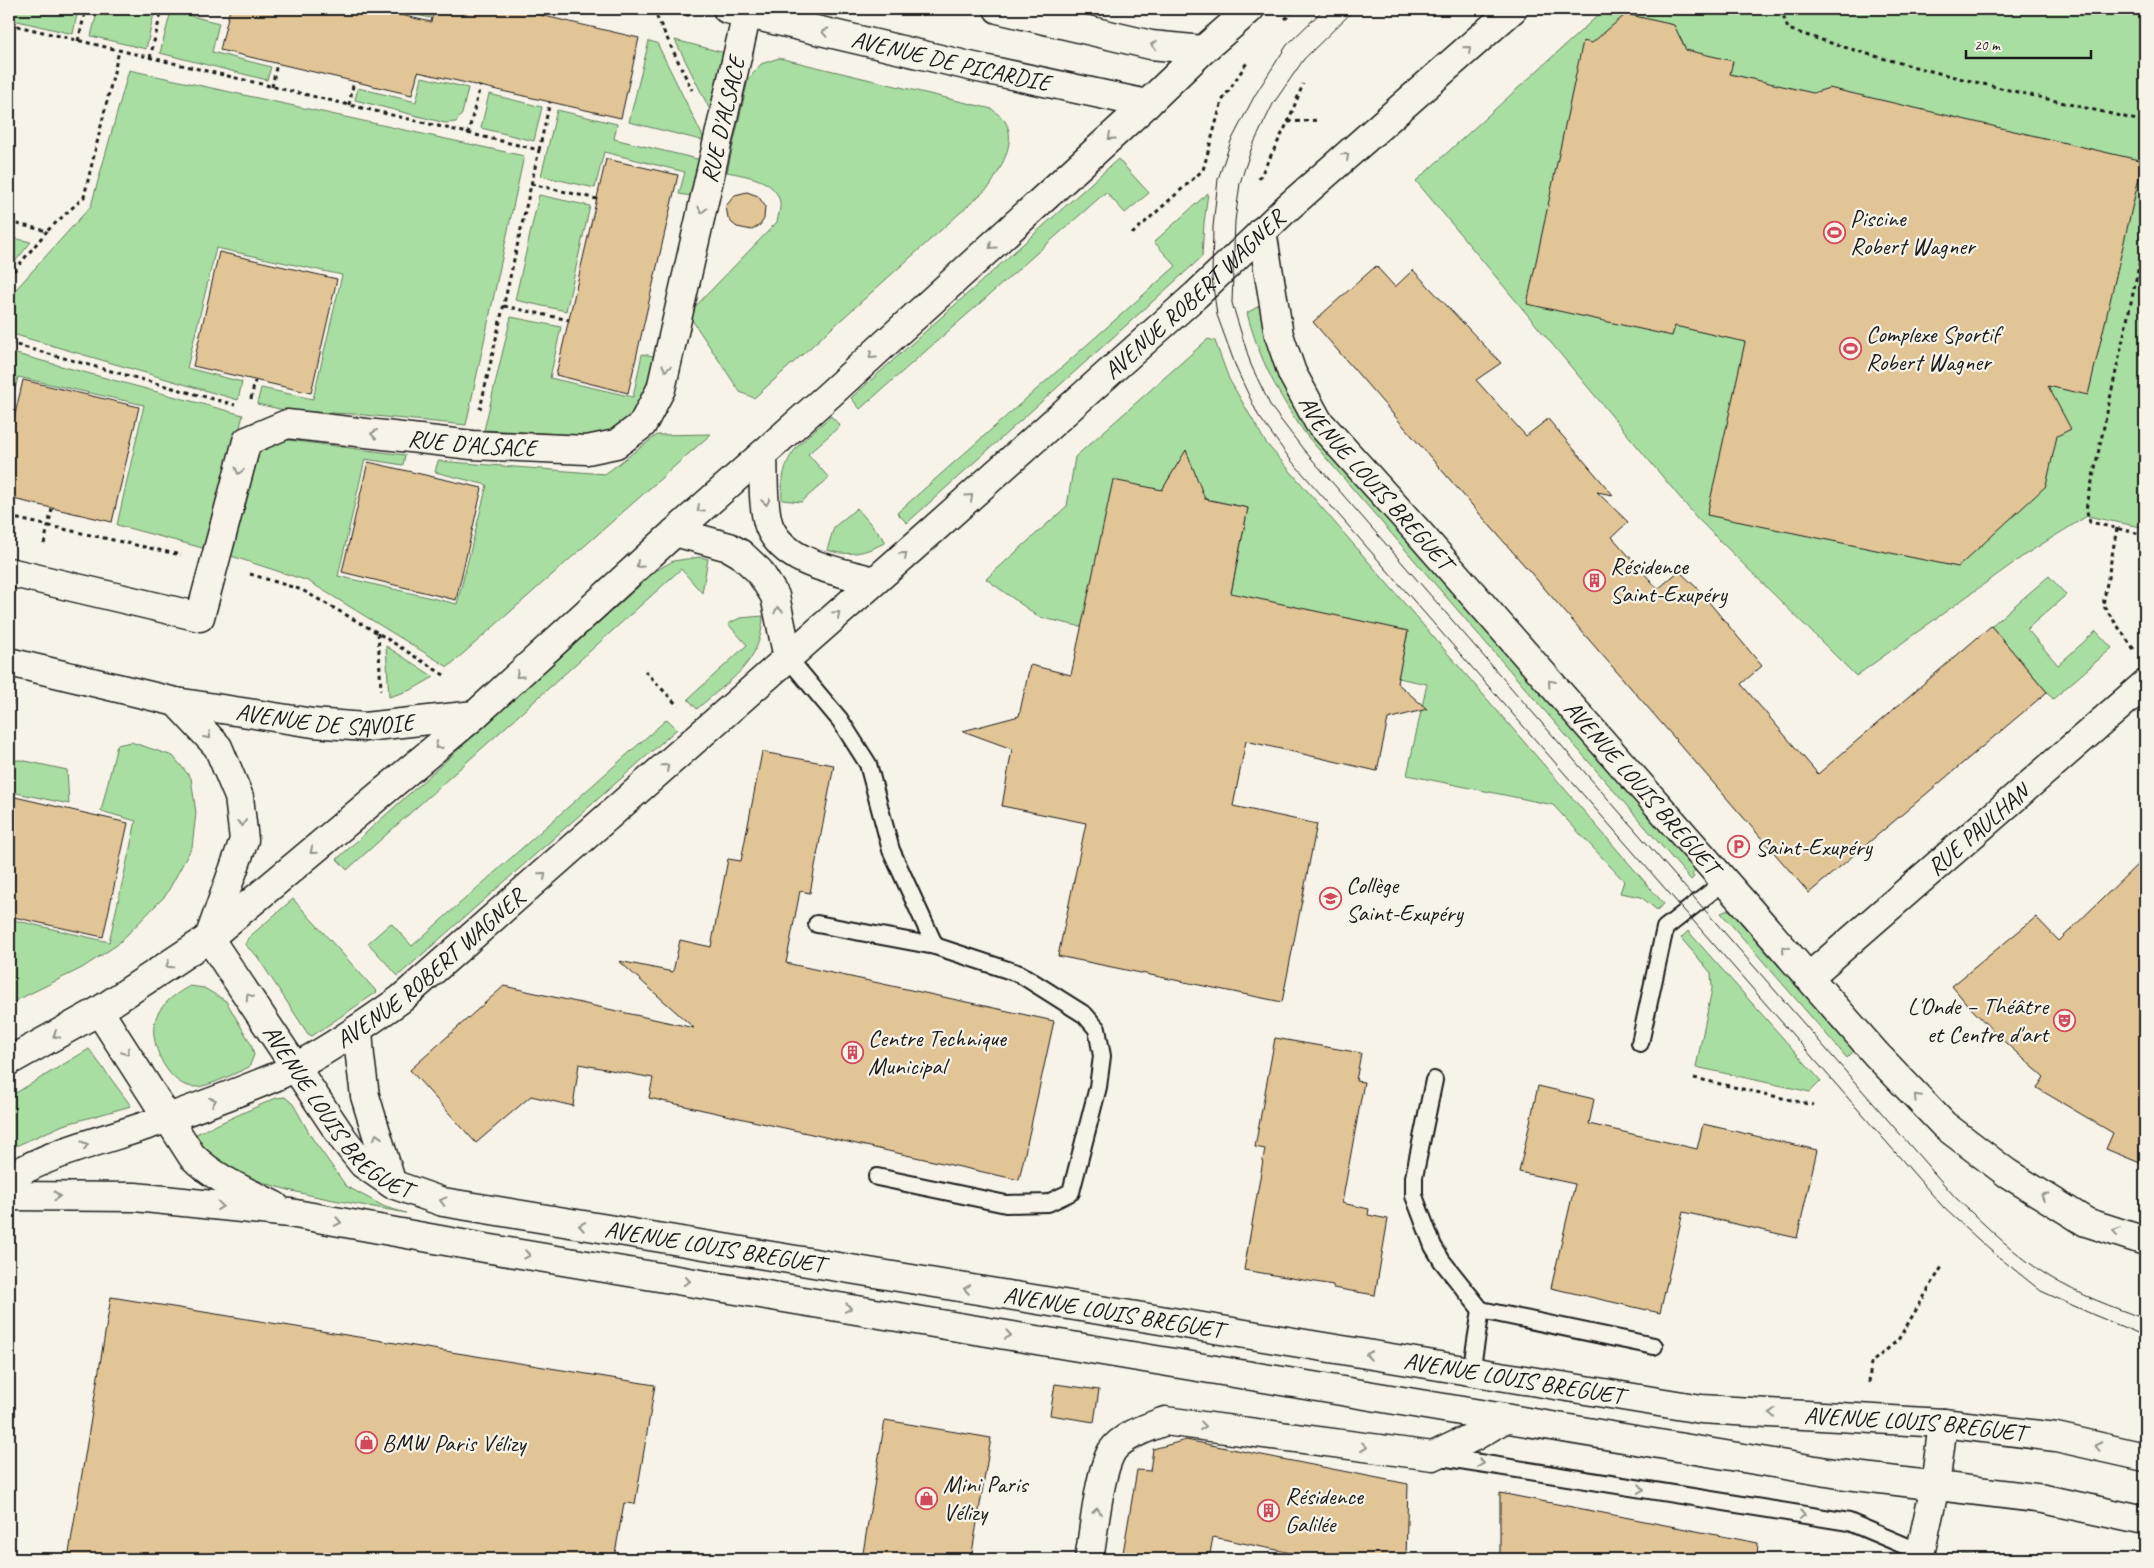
<svg xmlns="http://www.w3.org/2000/svg" width="2154" height="1568" font-family="Caveat,sans-serif">
<rect width="100%" height="100%" fill="#f7f3e8"/>
<filter id="ink" filterUnits="userSpaceOnUse"><feTurbulence type="fractalNoise" baseFrequency=".02" numOctaves="2"/><feDisplacementMap in="SourceGraphic" scale="10" xChannelSelector="R" yChannelSelector="G"/><feConvolveMatrix kernelMatrix="1 2 1 2 8 2 1 2 1" color-interpolation-filters="sRGB"/></filter>
<g filter="url(#ink)">
<g fill="#a8dea1" stroke="#627d5e">
<path d="M9 9H78L73 34 9 19Z"/>
<path d="M98 9H155L146 49 91 36Z"/>
<path d="M391 9H432L430 18Z"/>
<path d="M1605 9H2145V528L2087 516 2026 554 1856 676 1697 518 1416 181Z"/>
<path d="M171 11 219 23 212 52 271 67 267 80 160 53Z"/>
<path d="M675 40 729 54 716 122Z"/>
<path d="M649 41 657 43 705 141 629 122Z"/>
<path d="M779 58 992 109C996 113 1004 118 1006 123 1017 142 999 171 990 186L754 398 740 392 688 314 777 222C778 216 781 207 780 202 775 179 746 176 727 172L748 80 761 64Z"/>
<path d="M129 70 524 156 466 425 354 414 289 411 257 404 261 388 313 399 342 275 216 248 187 368 242 382 238 400 9 333V297L91 206Z"/>
<path d="M422 77 468 88 462 114 456 122 445 123 355 100 358 88 416 102Z"/>
<path d="M489 94 542 107 534 141 481 128Z"/>
<path d="M557 110 617 124 614 139 706 161 697 197 679 194 685 172 604 152 595 188 541 176Z"/>
<path d="M1118 159 1149 193 1125 213 1106 192 860 409 851 398Z"/>
<path d="M1208 193 1204 223 1202 257 907 523 897 513 1176 266 1154 242Z"/>
<path d="M539 195 590 206 566 311 515 300Z"/>
<path d="M9 237 31 242 9 269Z"/>
<path d="M1259 306 1267 342 1329 452 1696 870 1692 874 1694 877 1691 880 1307 436C1279 397 1259 359 1247 313Z"/>
<path d="M511 317 561 327 550 378 633 397 642 354 659 357 648 395 622 427 600 436 484 430Z"/>
<path d="M1208 339 1215 341 1229 379 1266 443 1664 904 1657 910 1641 897 1620 893 1624 881 1553 805 1407 775 1427 684 1398 678 1408 632 1222 639 1248 508 1201 498 1180 466 1174 470 1082 627 1039 617 986 579 1067 506 1075 457Z"/>
<path d="M9 352 243 415 210 550 117 525 144 405 18 377 9 415Z"/>
<path d="M831 416 840 426 808 454 829 478 801 502 782 500C780 454 799 444 831 416Z"/>
<path d="M711 434 448 667 308 581 225 554 254 454 268 444 288 440 405 455 403 465 365 459 338 576 457 604 487 485 435 472 438 461 605 474 657 435Z"/>
<path d="M857 508 886 542C866 553 849 557 827 550L834 527Z"/>
<path d="M700 557 708 559 702 593 681 569 347 870 337 859 657 570 673 561Z"/>
<path d="M2049 576 2066 595 2027 629 2058 665 2096 631 2112 648 2053 699 1991 626Z"/>
<path d="M763 616C761 665 730 679 697 709L688 699 747 645 728 624 740 618Z"/>
<path d="M386 646 434 677 411 690 389 697Z"/>
<path d="M667 719 677 729 398 976 368 943 391 923 412 946Z"/>
<path d="M131 742 173 756 191 778 196 813 192 847 166 895 117 945 82 968 9 1004V919L109 942 136 821 101 811 117 745Z"/>
<path d="M9 760H21L67 770 69 804 12 792 9 805Z"/>
<path d="M293 899 377 992 312 1036 308 1034 257 956 245 945 248 938Z"/>
<path d="M1728 910 1734 912 1855 1050 1847 1058 1721 913Z"/>
<path d="M1688 931 1821 1081 1810 1092 1696 1067 1712 989 1711 973 1681 938Z"/>
<path d="M190 986 204 988 226 1001 251 1044 254 1055 249 1067C238 1072 206 1088 195 1087 169 1087 151 1047 154 1025 157 1006 175 994 190 986Z"/>
<path d="M89 1049 131 1106 63 1125 9 1149V1097Z"/>
<path d="M285 1097 293 1104 312 1138 346 1186 385 1207 406 1213C352 1202 244 1191 206 1151 201 1146 199 1139 196 1134L276 1098Z"/>
<path d="M1962 1554 2012 1559H1960Z"/>
</g>
<g fill="#e2c596" stroke="#1c1c1c">
<path d="M230 9H375L431 22 434 9H514L639 38 621 118 418 72 412 95 220 50Z"/>
<path d="M1626 14 1674 25 1686 50 1733 61 1730 74 1813 93 1829 88 2143 161 2088 395 2048 386 2071 429 2057 436 2046 486 1958 567 1707 515 1745 342 1675 326 1672 336 1527 304 1583 41 1592 43Z"/>
<path d="M606 159 678 175 628 393 556 375Z"/>
<path d="M747 192 758 196 765 206 764 219 760 225 752 230 737 227 732 223 728 218 726 206 735 195Z"/>
<path d="M219 252 337 279 311 393 193 366Z"/>
<path d="M1376 266 1395 287 1413 270 1501 363 1476 380 1526 436 1548 419 1613 495 1597 492 1628 522 1612 537 1658 589 1679 571 1698 589 1762 666 1741 684 1818 774 1991 626 2047 692 1809 893 1313 322Z"/>
<path d="M23 380 139 407 112 522 9 498V440Z"/>
<path d="M1186 450 1205 499 1248 508 1231 593 1408 631 1397 683 1427 709 1388 719 1377 771 1246 741 1233 806 1317 824 1282 1002 1058 956 1086 823 1002 806 1012 749 963 731 1019 716 1030 665 1071 675 1113 480 1162 490Z"/>
<path d="M368 462 482 488 456 600 342 572Z"/>
<path d="M762 752 834 765 810 893 800 891 786 963 1054 1021 1019 1180 649 1098 653 1078 579 1064 573 1106 531 1096 476 1143 410 1070 504 986 694 1028 619 961 673 972 680 940 711 947 728 859 741 861Z"/>
<path d="M15 797 128 823 103 937 9 916V826Z"/>
<path d="M2145 857V1165L2106 1149 2113 1133 2037 1088 2044 1077 1998 1036 1966 1003 1952 986 2036 917 2059 941Z"/>
<path d="M1275 1038 1361 1053 1356 1081 1364 1082 1342 1203 1369 1209 1368 1215 1388 1219 1375 1295 1333 1288V1285L1244 1270 1265 1149 1255 1147Z"/>
<path d="M1538 1086 1594 1099 1589 1124 1697 1149 1703 1124 1817 1150 1797 1238 1683 1212 1660 1313 1551 1288 1575 1184 1519 1172Z"/>
<path d="M111 1297 655 1385 635 1504 624 1503 614 1559H68Z"/>
<path d="M1055 1384 1099 1390 1094 1422 1050 1415Z"/>
<path d="M885 1420 991 1438 971 1559H862Z"/>
<path d="M1186 1440 1408 1484 1406 1559H1321L1213 1537 1209 1559H1122L1137 1470 1150 1471 1153 1449Z"/>
<path d="M1500 1493 1758 1543 1757 1559H1500Z"/>
</g>
<g fill="none" stroke-linecap="round" stroke-linejoin="round">
<defs>
<g id="lane">
<path d="M788 658 840 720 868 764 891 850 935 946"/>
<path d="M817 924 935 946 1020 974 1085 1015 1097 1029 1102 1056 1098 1087 1071 1192 1048 1203 1006 1204 877 1177"/>
<path d="M1640 1043 1665 928 1725 881"/>
<path d="M1434 1080 1414 1177V1196L1433 1246 1442 1261 1481 1310 1471 1372"/>
<path d="M1481 1310 1654 1346"/>
<path d="M1435 1456 1849 1522 1920 1552"/>
</g>
<g id="street">
<path id="s1" d="M727 9 974 67 1147 104"/>
<path d="M998 9 1151 45 1203 50"/>
<path id="s2" d="M9 572 200 617 247 441 287 424 472 445 587 450 616 444 642 425 661 389 748 9"/>
<path id="s3" d="M9 662 176 702 313 723 365 727 475 715"/>
<path d="M176 702 218 747 239 797 244 840 209 938"/>
<path id="s4" d="M1809 977 2145 684"/>
<path d="M1089 1559C1094 1532 1099 1472 1112 1451 1122 1436 1149 1427 1165 1421L1433 1456 1477 1435 1504 1419"/>
<path d="M1919 1559 1935 1486"/>
</g>
<g id="secondary">
<path id="s5" d="M1262 231 1279 335 1292 373 1318 421 1420 534 1876 1054 1944 1125 2007 1173 2086 1222 2145 1241"/>
<path d="M763 454C764 475 762 506 769 526 785 565 839 571 874 581"/>
<path d="M675 532 729 547 741 554 759 571 775 596 788 658"/>
<path id="s6" d="M209 938 344 1140 363 1164 392 1184 443 1202 1701 1409 1943 1423 2056 1437 2145 1457"/>
<path d="M99 1011 192 1156C215 1179 246 1191 275 1206"/>
<path d="M358 1029 360 1057 365 1096 392 1184"/>
<path d="M9 1061 99 1011 209 938 475 715 675 532 829 395 1147 104 1203 50 1250 9"/>
<path id="s7" d="M9 1178C58 1148 115 1138 168 1118 204 1105 240 1092 275 1077 319 1057 361 1027 401 999L934 529 1196 295 1286 209 1513 9"/>
<path d="M9 1196 135 1197 290 1213 479 1247 1839 1474 2044 1499 2145 1521"/>
<path d="M1935 1486 1943 1423"/>
</g>
</defs>
<use href="#lane" stroke="#1c1c1c" stroke-width="20"/>
<use href="#street" stroke="#1c1c1c" stroke-width="31"/>
<use href="#secondary" stroke="#1c1c1c" stroke-width="31"/>
<g stroke="#1c1c1c" stroke-width="3" stroke-dasharray="4 4" stroke-linecap="butt">
<path d="M653 9 692 90"/>
<path d="M662 9 693 16"/>
<path d="M1771 9 1782 12"/>
<path d="M1781 9 1788 29C1904 69 2026 93 2145 122"/>
<path d="M1285 19 1296 9"/>
<path d="M9 24 539 150 480 409"/>
<path d="M78 41 86 9"/>
<path d="M150 58 162 9"/>
<path d="M272 87 277 63"/>
<path d="M349 105 354 81"/>
<path d="M1288 122 1318 120"/>
<path d="M468 134 480 86"/>
<path d="M539 150 550 102"/>
<path d="M1259 179 1288 122 1303 84"/>
<path d="M531 184 597 199"/>
<path d="M9 222 47 231 84 197 119 51"/>
<path d="M1132 234 1203 170 1222 101 1248 61"/>
<path d="M2145 238 2086 509 2090 522 2145 535"/>
<path d="M9 277 47 231"/>
<path d="M504 306 569 320"/>
<path d="M9 343 235 405"/>
<path d="M251 399 255 381"/>
<path d="M9 517 181 555"/>
<path d="M2117 528 2103 605 2135 651"/>
<path d="M44 544 52 509"/>
<path d="M250 574 302 590 378 633 447 677"/>
<path d="M378 633 381 690"/>
<path d="M645 671 678 706"/>
<path d="M9 721 12 700"/>
<path d="M1694 1078 1813 1105"/>
<path d="M1869 1383 1871 1363 1898 1340 1943 1265"/>
</g>
<use href="#lane" stroke="#f7f3e8" stroke-width="16"/>
<use href="#street" stroke="#f7f3e8" stroke-width="28"/>
<use href="#secondary" stroke="#f7f3e8" stroke-width="28"/>
<g stroke="#1c1c1c" stroke-width="1">
<path d="M1324 9 1287 45 1255 95 1231 141 1218 179 1213 227 1212 278 1217 315 1237 370 1258 415 1290 459 1944 1208 1990 1250 2041 1291 2094 1315 2145 1336"/>
<path d="M1355 9 1304 59 1273 104 1252 147 1240 183 1235 221 1232 303 1251 365 1271 407 1303 449 1955 1197C1984 1224 2017 1257 2050 1277 2079 1295 2113 1307 2145 1319"/>
</g>
</g>
<defs><path id="oneway-chevron" d="M-2-3.5L2.5 0L-2 3.5" fill="none" stroke-width="1.6" stroke-linecap="round" stroke-linejoin="round" transform="scale(1.25)"/></defs>
<g stroke="#94928c">
<use href="#oneway-chevron" transform="translate(825 32) rotate(-167)"/>
<use href="#oneway-chevron" transform="translate(1154 45) rotate(-173)"/>
<use href="#oneway-chevron" transform="translate(1468 49) rotate(-41)"/>
<use href="#oneway-chevron" transform="translate(1111 137) rotate(138)"/>
<use href="#oneway-chevron" transform="translate(1346 156) rotate(-41)"/>
<use href="#oneway-chevron" transform="translate(702 210) rotate(103)"/>
<use href="#oneway-chevron" transform="translate(992 246) rotate(138)"/>
<use href="#oneway-chevron" transform="translate(872 356) rotate(138)"/>
<use href="#oneway-chevron" transform="translate(666 368) rotate(103)"/>
<use href="#oneway-chevron" transform="translate(374 434) rotate(-173)"/>
<use href="#oneway-chevron" transform="translate(239 471) rotate(105)"/>
<use href="#oneway-chevron" transform="translate(970 497) rotate(-42)"/>
<use href="#oneway-chevron" transform="translate(766 502) rotate(81)"/>
<use href="#oneway-chevron" transform="translate(700 509) rotate(138)"/>
<use href="#oneway-chevron" transform="translate(904 555) rotate(-41)"/>
<use href="#oneway-chevron" transform="translate(639 565) rotate(138)"/>
<use href="#oneway-chevron" transform="translate(778 610) rotate(-102)"/>
<use href="#oneway-chevron" transform="translate(837 614) rotate(-42)"/>
<use href="#oneway-chevron" transform="translate(519 675) rotate(138)"/>
<use href="#oneway-chevron" transform="translate(1551 683) rotate(-131)"/>
<use href="#oneway-chevron" transform="translate(208 736) rotate(48)"/>
<use href="#oneway-chevron" transform="translate(438 746) rotate(140)"/>
<use href="#oneway-chevron" transform="translate(666 767) rotate(-41)"/>
<use href="#oneway-chevron" transform="translate(242 823) rotate(84)"/>
<use href="#oneway-chevron" transform="translate(313 851) rotate(140)"/>
<use href="#oneway-chevron" transform="translate(543 875) rotate(-41)"/>
<use href="#oneway-chevron" transform="translate(1785 949) rotate(-131)"/>
<use href="#oneway-chevron" transform="translate(169 965) rotate(147)"/>
<use href="#oneway-chevron" transform="translate(249 997) rotate(-124)"/>
<use href="#oneway-chevron" transform="translate(56 1035) rotate(151)"/>
<use href="#oneway-chevron" transform="translate(126 1052) rotate(57)"/>
<use href="#oneway-chevron" transform="translate(1917 1097) rotate(-134)"/>
<use href="#oneway-chevron" transform="translate(213 1101) rotate(-21)"/>
<use href="#oneway-chevron" transform="translate(377 1137) rotate(-107)"/>
<use href="#oneway-chevron" transform="translate(85 1145) rotate(-17)"/>
<use href="#oneway-chevron" transform="translate(57 1196)"/>
<use href="#oneway-chevron" transform="translate(2044 1196) rotate(-148)"/>
<use href="#oneway-chevron" transform="translate(443 1201) rotate(-165)"/>
<use href="#oneway-chevron" transform="translate(220 1206) rotate(6)"/>
<use href="#oneway-chevron" transform="translate(338 1222) rotate(10)"/>
<use href="#oneway-chevron" transform="translate(582 1226) rotate(-171)"/>
<use href="#oneway-chevron" transform="translate(2116 1231) rotate(-162)"/>
<use href="#oneway-chevron" transform="translate(527 1255) rotate(9)"/>
<use href="#oneway-chevron" transform="translate(687 1281) rotate(9)"/>
<use href="#oneway-chevron" transform="translate(967 1289) rotate(-171)"/>
<use href="#oneway-chevron" transform="translate(848 1308) rotate(10)"/>
<use href="#oneway-chevron" transform="translate(1008 1335) rotate(10)"/>
<use href="#oneway-chevron" transform="translate(1369 1355) rotate(-171)"/>
<use href="#oneway-chevron" transform="translate(1772 1413) rotate(-177)"/>
<use href="#oneway-chevron" transform="translate(1203 1426) rotate(7)"/>
<use href="#oneway-chevron" transform="translate(2098 1446) rotate(-168)"/>
<use href="#oneway-chevron" transform="translate(1364 1447) rotate(7)"/>
<use href="#oneway-chevron" transform="translate(1481 1463) rotate(9)"/>
<use href="#oneway-chevron" transform="translate(1641 1489) rotate(9)"/>
<use href="#oneway-chevron" transform="translate(1097 1511) rotate(-81)"/>
<use href="#oneway-chevron" transform="translate(1802 1515) rotate(9)"/>
</g>
</g>
<defs>
<symbol id="stadium-ring" viewBox="-11 -11 22 22"><circle r="9.5" fill="#f7f3e8" stroke="#d1495b" stroke-width="1.5"/><path d="M0-5a6.5 5 0 1 0 0 10a6.5 5 0 1 0 0-10ZM-3.5-1.8h7v3.6h-7Z" fill="#d1495b"/></symbol>
<symbol id="building-ring" viewBox="-11 -11 22 22"><circle r="9.5" fill="#f7f3e8" stroke="#d1495b" stroke-width="1.5"/><path d="M-4-6H4V6H1V3H-1V6H-4ZM-2.5-4.3h1.7v1.8h-1.7ZM.8-4.3h1.7v1.8H.8ZM-2.5-1h1.7V.8h-1.7ZM.8-1h1.7V.8H.8Z" fill="#d1495b"/></symbol>
<symbol id="parking-ring" viewBox="-11 -11 22 22"><circle r="9.5" fill="#f7f3e8" stroke="#d1495b" stroke-width="1.5"/><path d="M-3.5-5.5H1a3.5 3.5 0 0 1 0 7H-1V5.5H-3.5ZM-1-3.4V-.6H.8a1.4 1.4 0 0 0 0-2.8Z" fill="#d1495b"/></symbol>
<symbol id="school-ring" viewBox="-11 -11 22 22"><circle r="9.5" fill="#f7f3e8" stroke="#d1495b" stroke-width="1.5"/><path d="M0-5L7-2L0 1L-7-2ZM-4 1L0 2.5L4 1V4Q0 6-4 4Z" fill="#d1495b"/></symbol>
<symbol id="theatre-ring" viewBox="-11 -11 22 22"><circle r="9.5" fill="#f7f3e8" stroke="#d1495b" stroke-width="1.5"/><path d="M-5-5.5Q0-4 5-5.5V0Q5 5 0 6Q-5 5-5 0ZM-3.3-2.5H-1v1.5H-3.3ZM1-2.5H3.3v1.5H1ZM-2.8 1Q0 5.5 2.8 1Z" fill="#d1495b"/></symbol>
<symbol id="shop-ring" viewBox="-11 -11 22 22"><circle r="9.5" fill="#f7f3e8" stroke="#d1495b" stroke-width="1.5"/><path d="M-5-2.5h2.3a2.7 3.5 0 0 1 5.4 0H5L5.5 6h-11ZM-1.5-2.5h3a1.5 2.3 0 0 0-3 0Z" fill="#d1495b"/></symbol>
</defs>
<g fill-rule="evenodd">
<use href="#stadium-ring" x="1822" y="220" width="25" height="25"/>
<use href="#stadium-ring" x="1838" y="336" width="25" height="25"/>
<use href="#building-ring" x="1582" y="568" width="25" height="25"/>
<use href="#parking-ring" x="1726" y="834" width="25" height="25"/>
<use href="#school-ring" x="1318" y="886" width="25" height="25"/>
<use href="#theatre-ring" x="2052" y="1008" width="25" height="25"/>
<use href="#building-ring" x="840" y="1040" width="25" height="25"/>
<use href="#shop-ring" x="354" y="1430" width="25" height="25"/>
<use href="#shop-ring" x="914" y="1486" width="25" height="25"/>
<use href="#building-ring" x="1256" y="1498" width="25" height="25"/>
</g>
<g text-anchor="middle" stroke-width="4.5" stroke-linejoin="round" paint-order="stroke">
<g font-size="24" fill="#1c1c1c" stroke="#f7f3e8">
<text dy="8" stroke="none"><textPath href="#s1" startOffset="230">AVENUE DE PICARDIE</textPath></text>
<text dy="8" stroke="none"><textPath href="#s2" startOffset="1102">RUE D'ALSACE</textPath></text>
<text dy="8" stroke="none"><textPath href="#s7" startOffset="1494">AVENUE ROBERT WAGNER</textPath></text>
<text dy="8" stroke="none"><textPath href="#s2" startOffset="608">RUE D'ALSACE</textPath></text>
<text dy="8" stroke="none"><textPath href="#s5" startOffset="284">AVENUE LOUIS BREGUET</textPath></text>
<text dy="8" stroke="none"><textPath href="#s3" startOffset="322">AVENUE DE SAVOIE</textPath></text>
<text dy="8" stroke="none"><textPath href="#s5" startOffset="689">AVENUE LOUIS BREGUET</textPath></text>
<text dy="8" stroke="none"><textPath href="#s4" startOffset="224">RUE PAULHAN</textPath></text>
<text dy="8" stroke="none"><textPath href="#s7" startOffset="475">AVENUE ROBERT WAGNER</textPath></text>
<text dy="8" stroke="none"><textPath href="#s6" startOffset="218">AVENUE LOUIS BREGUET</textPath></text>
<text dy="8" stroke="none"><textPath href="#s6" startOffset="638">AVENUE LOUIS BREGUET</textPath></text>
<text dy="8" stroke="none"><textPath href="#s6" startOffset="1042">AVENUE LOUIS BREGUET</textPath></text>
<text dy="8" stroke="none"><textPath href="#s6" startOffset="1448">AVENUE LOUIS BREGUET</textPath></text>
<text dy="8" stroke="none"><textPath href="#s6" startOffset="1852">AVENUE LOUIS BREGUET</textPath></text>
</g>
<g font-size="24" fill="#1c1c1c" stroke="#f7f3e8" text-anchor="start">
<text x="1850" y="226">Piscine<tspan x="1850" dy="28">Robert Wagner</tspan></text>
<text x="1866" y="342">Complexe Sportif<tspan x="1866" dy="28">Robert Wagner</tspan></text>
<text x="1610" y="574">Résidence<tspan x="1610" dy="28">Saint-Exupéry</tspan></text>
<text x="1755" y="855">Saint-Exupéry</text>
<text x="1346" y="893">Collège<tspan x="1346" dy="28">Saint-Exupéry</tspan></text>
<text x="2048" y="1014" text-anchor="end">L'Onde – Théâtre<tspan x="2048" dy="28">et Centre d'art</tspan></text>
<text x="868" y="1046">Centre Technique<tspan x="868" dy="28">Municipal</tspan></text>
<text x="382" y="1451">BMW Paris Vélizy</text>
<text x="943" y="1492">Mini Paris<tspan x="943" dy="28">Vélizy</tspan></text>
<text x="1285" y="1504">Résidence<tspan x="1285" dy="28">Galilée</tspan></text>
</g>
</g>
<rect width="2154" height="1568" fill="none" stroke="#f7f3e8" stroke-width="30"/>
<rect x="15" y="15" width="2124" height="1538" fill="none" stroke="#1c1c1c" stroke-width="2" filter="url(#ink)"/>
<path d="M1966 50v8h125v-8" fill="none" stroke="#1c1c1c" stroke-width="2.5"/>
<text x="1974" y="50" font-size="15" fill="#1c1c1c" stroke="#f7f3e8" stroke-width="4" paint-order="stroke">20 m</text>
</svg>
